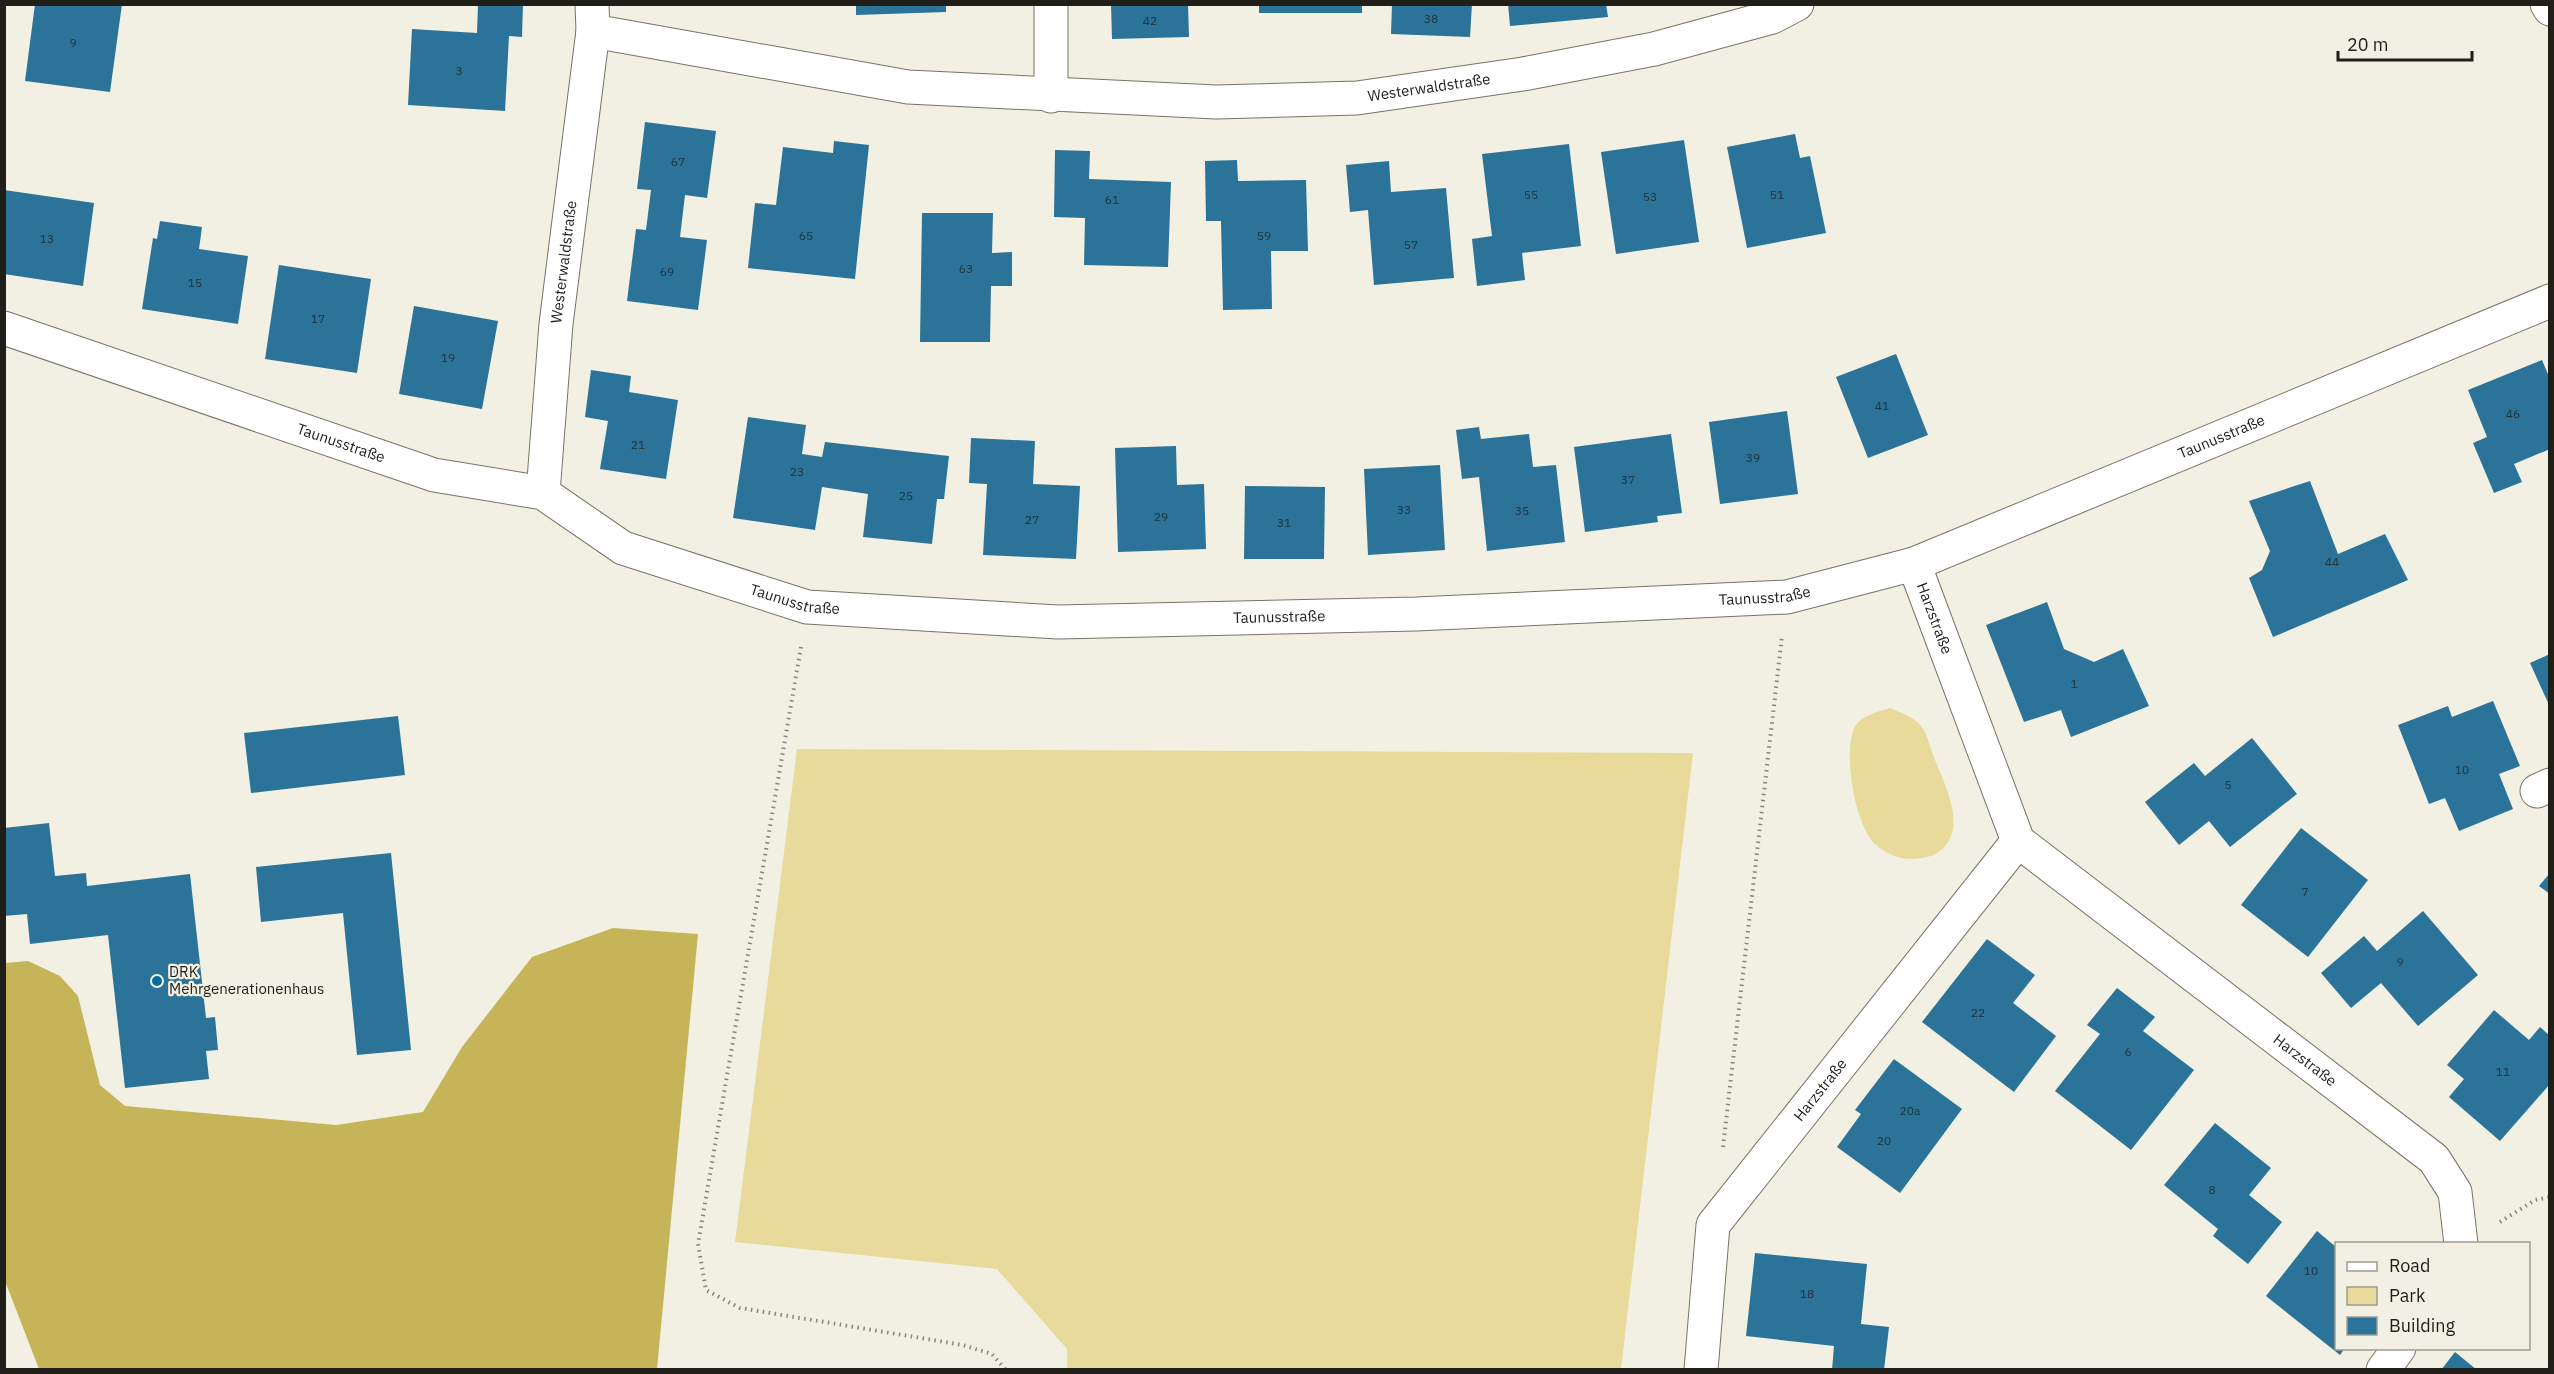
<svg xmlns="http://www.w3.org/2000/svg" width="2554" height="1374" font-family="'IBM Plex Sans',sans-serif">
<rect width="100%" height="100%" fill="#f2f0e2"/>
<g fill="#e7da9a">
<path d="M1890 708C1901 713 1913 716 1921 726 1927 733 1930 747 1933 755 1943 781 1968 826 1942 849 1934 857 1923 858 1912 859 1898 859 1885 853 1875 844 1855 825 1844 757 1853 731 1858 716 1877 712 1890 708Z"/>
<path d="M797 749 1693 753 1621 1369H1067V1349L997 1269 735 1242Z"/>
</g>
<path fill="#c6b458" d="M613 928 698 934 657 1369H39L5 1281V963L28 961 60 976 78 996 100 1085 125 1106 336 1125 423 1112 462 1047 532 957Z"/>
<g fill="#2b7399">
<path d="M35 4H122L110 92 25 81Z"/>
<path d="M478 4H523L522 37 509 36 505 111 408 105 412 29 477 33Z"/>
<path d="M856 4H946V12L856 15Z"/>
<path d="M1111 4H1188L1189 37 1112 39Z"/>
<rect x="1259" y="4" width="103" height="9"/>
<path d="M1392 4H1472L1470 37 1391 34Z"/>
<path d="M1508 4H1606L1608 17 1510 26Z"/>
<path d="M645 122 716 131 707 198 685 195 680 237 707 240 698 310 627 301 636 229 646 230 651 190 637 189Z"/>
<path d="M1795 134 1800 158 1810 156 1826 233 1747 248 1727 147Z"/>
<path d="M1684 140 1699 242 1616 254 1601 152Z"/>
<path d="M834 141 869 145 855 279 748 268 755 203 776 205 783 147 833 153Z"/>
<path d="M1569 144 1581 246 1522 253 1525 280 1477 286 1472 239 1492 236 1482 154Z"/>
<path d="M1055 150 1090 151 1089 179 1171 182 1168 267 1084 265 1085 218 1054 217Z"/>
<path d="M1237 160 1238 181 1306 180 1308 251H1271L1272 309 1223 310 1221 221H1206L1205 161Z"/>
<path d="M1389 161 1391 192 1446 188 1454 278 1374 285 1368 210 1350 212 1346 165Z"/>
<path d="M4 190 94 203 83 286 4 274Z"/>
<path d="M922 213H993L992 253 1012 252V286H991L990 342H920Z"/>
<path d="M160 221 202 227 199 249 248 256 238 324 142 309 153 238 157 239Z"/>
<path d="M279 265 371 279 357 373 265 359Z"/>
<path d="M414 306 498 321 482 409 399 394Z"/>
<path d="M1896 354 1928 435 1868 458 1836 377Z"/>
<path d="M2542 360 2550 379V449L2514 464 2522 482 2494 493 2473 443 2487 437 2468 390Z"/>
<path d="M591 370 631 376 629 392 678 400 666 479 600 469 608 421 585 417Z"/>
<path d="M1787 411 1798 494 1720 504 1709 422Z"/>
<path d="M748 417 806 425 802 454 822 457 825 442 949 456 944 499H937L932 544 863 537 868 494 822 487 815 530 733 518Z"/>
<path d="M1479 427 1481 439 1529 434 1533 467 1556 465 1565 542 1487 551 1479 477 1462 479 1456 430Z"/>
<path d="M1671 434 1682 513 1657 516 1658 522 1585 532 1574 447Z"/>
<path d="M971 438 1035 441 1033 484 1080 486 1076 559 983 555 987 484 969 483Z"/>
<path d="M1176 446 1177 485 1204 484 1206 549 1118 552 1115 448Z"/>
<path d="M1440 465 1445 550 1368 555 1364 469Z"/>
<path d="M2310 481 2338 554 2385 534 2408 580 2273 637 2249 578 2262 570 2270 551 2249 501Z"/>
<path d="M1245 486 1325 487 1324 559H1244Z"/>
<path d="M2047 602 2064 649 2094 662 2123 649 2149 706 2071 737 2061 710 2024 722 1986 625Z"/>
<path d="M2550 654V707L2530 663Z"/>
<path d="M2493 701 2520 766 2499 774 2513 809 2459 831 2445 798 2429 804 2398 725 2448 706 2452 717Z"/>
<path d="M398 716 405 775 251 793 244 733Z"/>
<path d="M2252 738 2297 794 2230 847 2209 821 2179 845 2145 802 2194 763 2205 776Z"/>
<path d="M49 823 55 876 86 873 87 886 190 874 206 1018 215 1017 218 1050 206 1051 209 1079 125 1088 108 935 30 944 27 914 4 916V828Z"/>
<path d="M2301 828 2368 880 2308 957 2241 905Z"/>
<path d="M391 853 411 1050 357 1055 343 913 261 922 256 867Z"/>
<path d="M2550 873V894L2539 886Z"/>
<path d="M2423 911 2478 975 2418 1026 2381 983 2351 1008 2321 973 2364 936 2377 951Z"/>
<path d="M1987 939 2035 975 2013 1003 2056 1036 2014 1092 1922 1022Z"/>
<path d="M2117 988 2155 1017 2143 1031 2194 1070 2131 1150 2055 1091 2100 1034 2087 1025Z"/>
<path d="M2494 1010 2529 1040 2540 1027 2550 1036V1084L2500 1141 2449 1097 2464 1079 2447 1065Z"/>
<path d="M1894 1059 1962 1109 1900 1193 1837 1147 1861 1114 1855 1110Z"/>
<path d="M2215 1123 2271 1168 2249 1195 2282 1222 2248 1264 2213 1236 2218 1229 2164 1185Z"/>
<path d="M2317 1231 2336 1247V1348H2345L2340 1355 2266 1296Z"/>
<path d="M1755 1253 1867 1264 1861 1324 1889 1327 1884 1370H1832L1834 1346 1746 1336Z"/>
<path d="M2455 1352 2477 1370H2441Z"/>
</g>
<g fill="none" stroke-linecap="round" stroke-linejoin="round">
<defs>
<g id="minor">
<path d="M2547 4 2550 9"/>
<path id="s1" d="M593 31 908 87 1216 102 1357 98 1523 74 1654 49 1772 17 1797 4"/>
<path d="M1051 96V4"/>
<path id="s2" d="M4 328 434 475 543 493 623 548 807 607 1058 622 1416 614 1787 597 1914 564 2550 301"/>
<path id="s3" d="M543 493 556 324 593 31 592 4"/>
<path id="s4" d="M1914 564 2018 841 2434 1159 2455 1192 2461 1244"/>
<path d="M2537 791 2550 785"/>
<path id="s5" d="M1701 1370 1713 1225 2018 841"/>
<path d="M2383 1370 2399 1348"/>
</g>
</defs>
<use href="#minor" stroke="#777468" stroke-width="35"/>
<g stroke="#87857c" stroke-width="4" stroke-dasharray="1.5 4.5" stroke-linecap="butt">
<path d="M801 647 698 1244 706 1290 740 1308 963 1345 992 1354 1006 1370"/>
<path d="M1723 1147 1782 636"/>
<path d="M2500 1222 2535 1200 2550 1197"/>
</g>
<use href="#minor" stroke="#fff" stroke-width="33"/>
</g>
<circle fill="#016f9b" stroke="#f2f0e2" stroke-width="2" cx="157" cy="981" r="6"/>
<g text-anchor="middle" stroke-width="4.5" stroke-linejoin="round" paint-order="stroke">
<g font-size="12" fill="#223339">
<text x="1431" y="23">38</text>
<text x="1150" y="25">42</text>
<text x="73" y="47">9</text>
<text x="459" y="75">3</text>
<text x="678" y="166">67</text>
<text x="1531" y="199">55</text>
<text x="1777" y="199">51</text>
<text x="1650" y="201">53</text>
<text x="1112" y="204">61</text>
<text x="806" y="240">65</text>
<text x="1264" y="240">59</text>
<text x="47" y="243">13</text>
<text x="1411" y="249">57</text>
<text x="966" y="273">63</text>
<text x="667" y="276">69</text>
<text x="195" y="287">15</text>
<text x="318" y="323">17</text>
<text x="448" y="362">19</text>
<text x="1882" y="410">41</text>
<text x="2513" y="418">46</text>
<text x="638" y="449">21</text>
<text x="1753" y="462">39</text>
<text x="797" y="476">23</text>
<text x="1628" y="484">37</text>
<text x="906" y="500">25</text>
<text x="1404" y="514">33</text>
<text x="1522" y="515">35</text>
<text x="1161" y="521">29</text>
<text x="1032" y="524">27</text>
<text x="1284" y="527">31</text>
<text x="2332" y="566">44</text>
<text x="2074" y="688">1</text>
<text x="2462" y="774">10</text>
<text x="2228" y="789">5</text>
<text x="2305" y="896">7</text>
<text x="2400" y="966">9</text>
<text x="1978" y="1017">22</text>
<text x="2128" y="1056">6</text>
<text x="2503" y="1076">11</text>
<text x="1910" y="1115">20a</text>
<text x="1884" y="1145">20</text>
<text x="2212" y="1194">8</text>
<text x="2311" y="1275">10</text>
<text x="1807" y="1298">18</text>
</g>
<g font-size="15" fill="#1f1e19" stroke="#f2f0e2">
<text dy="5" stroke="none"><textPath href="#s1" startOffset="842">Westerwaldstraße</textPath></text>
<text dy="5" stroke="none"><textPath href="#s3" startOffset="232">Westerwaldstraße</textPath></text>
<text dy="5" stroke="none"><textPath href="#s2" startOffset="2300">Taunusstraße</textPath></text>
<text dy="5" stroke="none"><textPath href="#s2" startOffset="356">Taunusstraße</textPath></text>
<text dy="5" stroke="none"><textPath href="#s2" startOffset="1814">Taunusstraße</textPath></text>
<text dy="5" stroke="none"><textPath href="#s2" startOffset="842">Taunusstraße</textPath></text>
<text dy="5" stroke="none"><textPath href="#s2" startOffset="1328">Taunusstraße</textPath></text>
<text dy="5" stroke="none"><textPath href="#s4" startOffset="58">Harzstraße</textPath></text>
<text dy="5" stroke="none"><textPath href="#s4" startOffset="657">Harzstraße</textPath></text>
<text dy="5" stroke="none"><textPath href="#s5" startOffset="318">Harzstraße</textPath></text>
</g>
<g font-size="15" fill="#1f1e19" stroke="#f2f0e2" text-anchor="start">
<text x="169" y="977">DRK<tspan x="169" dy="17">Mehrgenerationenhaus</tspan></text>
</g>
</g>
<rect width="2554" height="1374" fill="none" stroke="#1f1e19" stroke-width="12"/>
<rect x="2335" y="1242" width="195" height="108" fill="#f2f0e2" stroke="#9e9c92" stroke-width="1.5"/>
<rect x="2347" y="1262" width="30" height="9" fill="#ffffff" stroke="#9e9c92" stroke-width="1.5"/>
<text x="2389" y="1272" font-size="18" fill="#1f1e19">Road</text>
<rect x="2347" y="1287" width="30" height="18" fill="#e7da9a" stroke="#9e9c92" stroke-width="1.5"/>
<text x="2389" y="1302" font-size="18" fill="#1f1e19">Park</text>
<rect x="2347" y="1317" width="30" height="18" fill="#2b7399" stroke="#9e9c92" stroke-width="1.5"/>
<text x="2389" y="1332" font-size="18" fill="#1f1e19">Building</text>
<path d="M2338 51v9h134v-9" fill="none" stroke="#1f1e19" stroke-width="3"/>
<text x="2347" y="51" font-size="18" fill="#1f1e19" stroke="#f2f0e2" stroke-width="4.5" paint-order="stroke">20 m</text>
</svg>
